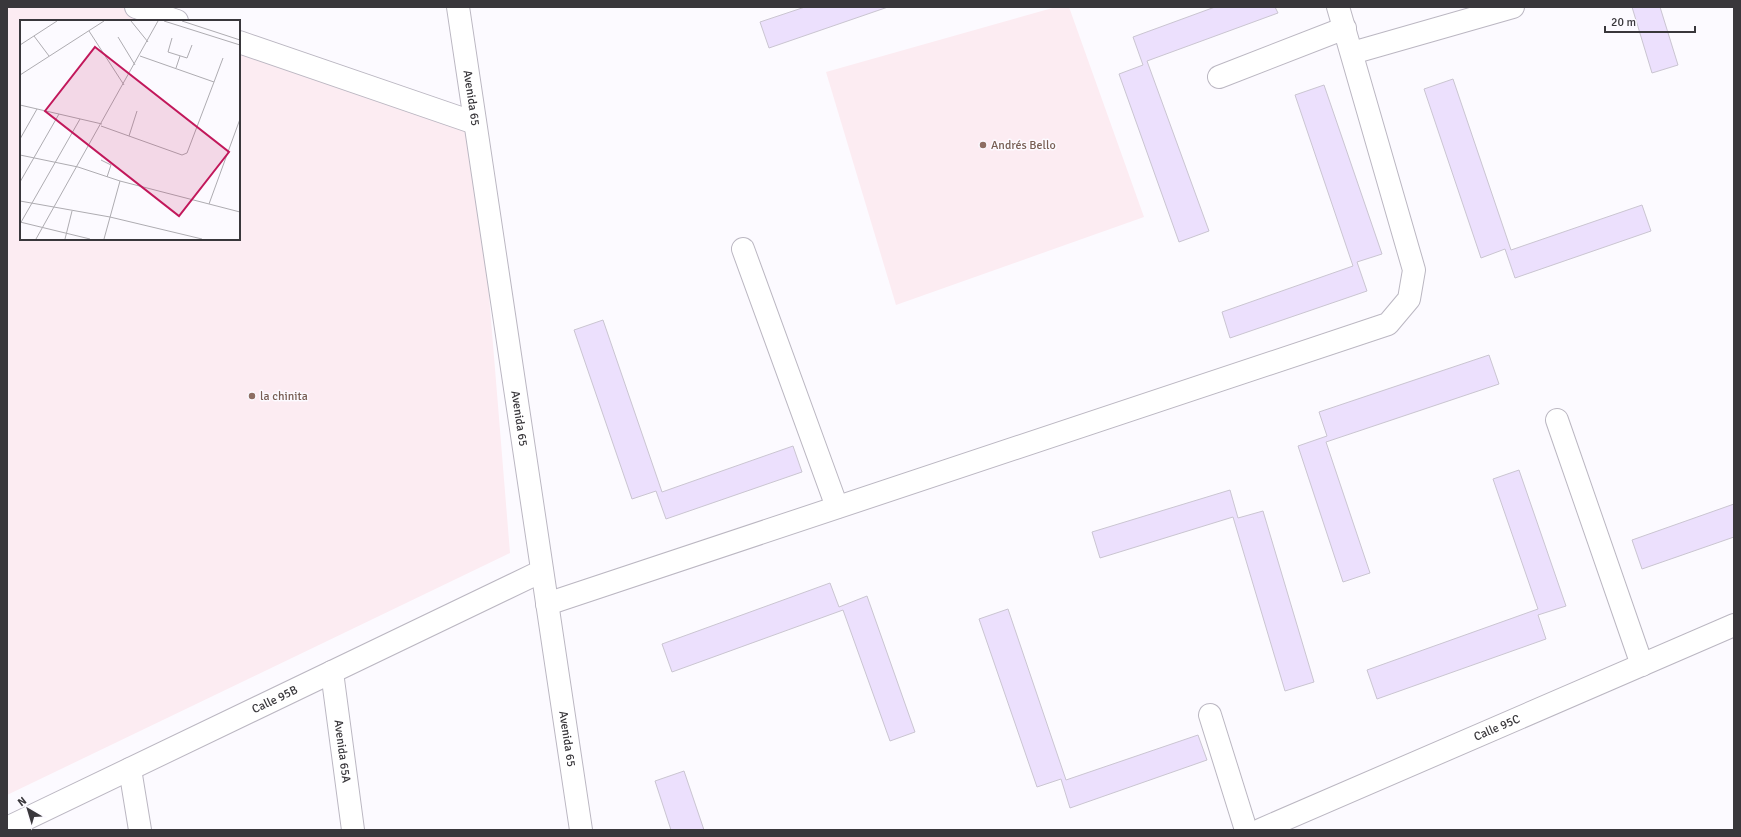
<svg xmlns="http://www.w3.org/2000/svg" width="1741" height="837" font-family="Signika,sans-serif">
<rect width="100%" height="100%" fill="#fcfaff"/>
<g fill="#fcecf2">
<path d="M7 7H136L177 21H21V239H239V42L475 123 510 553 7 795Z"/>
<path d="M1056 7H1069L1144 217 896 305 826 72Z"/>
</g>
<g fill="#ece0fd" stroke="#cac5d1">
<path d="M805 7H888L769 48 760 22Z"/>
<path d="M1215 7H1275L1278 13 1147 61 1209 231 1179 242 1119 74 1143 65 1133 37Z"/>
<path d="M1632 7H1660L1678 65 1652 73Z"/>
<path d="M1453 79 1511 250 1642 205 1651 231 1515 278 1505 249 1481 258 1424 89Z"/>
<path d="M1324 85 1382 254 1357 262 1367 291 1230 338 1222 312 1353 266 1295 95Z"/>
<path d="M603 320 662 492 793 446 802 472 666 519 656 491 632 499 574 330Z"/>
<path d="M1489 355 1499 384 1326 442 1370 573 1343 582 1298 446 1327 436 1319 412Z"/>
<path d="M1519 470 1566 606 1538 615 1546 639 1377 699 1367 670 1538 609 1493 479Z"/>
<path d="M1230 490 1238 518 1263 511 1314 682 1285 691 1233 517 1100 558 1092 532Z"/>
<path d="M1734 504V537L1642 569 1632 540Z"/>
<path d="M830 583 839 607 867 596 915 732 890 741 843 610 672 672 662 644Z"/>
<path d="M1008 609 1066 780 1198 735 1207 760 1070 808 1061 779 1037 787 979 619Z"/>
<path d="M684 771 704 830H671L655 781Z"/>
</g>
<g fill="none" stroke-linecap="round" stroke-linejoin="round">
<defs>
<g id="minor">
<path d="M136 7 177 21"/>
<path id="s1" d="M458 7 581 830"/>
<path d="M239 42 475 123"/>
<path d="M1352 53 1513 7"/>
<path d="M1219 77 1345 28"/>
<path d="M743 249 837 507"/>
<path d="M1557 420 1642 665"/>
<path d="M547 604 1388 324 1409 299 1414 270 1338 7"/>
<path id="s2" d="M332 672 353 830"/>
<path d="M1210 715 1246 830"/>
<path d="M130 769 140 830"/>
<path id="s3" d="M7 828 542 571"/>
<path id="s4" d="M1260 830 1734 625"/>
</g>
</defs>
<use href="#minor" stroke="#bbb7c2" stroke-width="24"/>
<use href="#minor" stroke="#fff" stroke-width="22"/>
</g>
<g fill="#8d6e63" stroke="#fcfaff" stroke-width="1.5">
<circle cx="983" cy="145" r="4"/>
<circle cx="252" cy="396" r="4"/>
</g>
<g text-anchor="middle" stroke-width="3" stroke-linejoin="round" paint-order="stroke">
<g font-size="12" fill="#39373b" stroke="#fcfaff">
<text dy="4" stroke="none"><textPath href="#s1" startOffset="92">Avenida 65</textPath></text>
<text dy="4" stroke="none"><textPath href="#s1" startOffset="416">Avenida 65</textPath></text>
<text dy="4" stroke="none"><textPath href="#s3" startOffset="297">Calle 95B</textPath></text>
<text dy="4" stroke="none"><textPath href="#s4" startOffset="258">Calle 95C</textPath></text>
<text dy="4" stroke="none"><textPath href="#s1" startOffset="740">Avenida 65</textPath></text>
<text dy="4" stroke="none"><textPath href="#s2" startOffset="80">Avenida 65A</textPath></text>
</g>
<g font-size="12" fill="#785e54" stroke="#fcfaff" text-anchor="start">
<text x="991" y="149">Andrés Bello</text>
<text x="260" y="400">la chinita</text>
</g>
</g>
<g transform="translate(20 20)">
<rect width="220" height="220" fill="#fcfaff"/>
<path fill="none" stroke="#aeacb1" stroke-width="1" d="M111 1 128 22M144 1 220 25M162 1 220 20M69 11 104 65M14 16 29 36M98 17 115 45M152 18 148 32 167 38 172 25M0 25 37 1M156 48 160 36M0 55 84 1M194 62 203 38M0 85 82 104M81 106 162 135 167 133 194 62 120 36M109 116 117 91M0 119 17 89M0 135 58 147 100 161 220 192M81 140 91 145 87 157M0 162 39 94M0 181 90 197 182 219M189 184 220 99M0 202 70 219M0 204 60 99M16 219 138 1M45 219 52 191M84 219 100 161"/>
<path fill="#c2185b" fill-opacity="0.15" stroke="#c2185b" stroke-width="2" d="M75 27 209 132 159 196 25 91Z"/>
<rect width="220" height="220" fill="none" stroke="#39373b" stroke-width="2"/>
</g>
<rect width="1741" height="837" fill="none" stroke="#39373b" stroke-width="16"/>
<g transform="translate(28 809) rotate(322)" stroke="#fcfaff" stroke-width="3" paint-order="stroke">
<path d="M0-3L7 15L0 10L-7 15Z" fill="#39373b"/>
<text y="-6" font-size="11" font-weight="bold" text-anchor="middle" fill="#39373b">N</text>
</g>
<path d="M1605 26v6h90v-6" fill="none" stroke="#39373b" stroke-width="2"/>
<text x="1611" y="26" font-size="12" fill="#39373b" stroke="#fcfaff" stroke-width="3" paint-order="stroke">20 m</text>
</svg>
